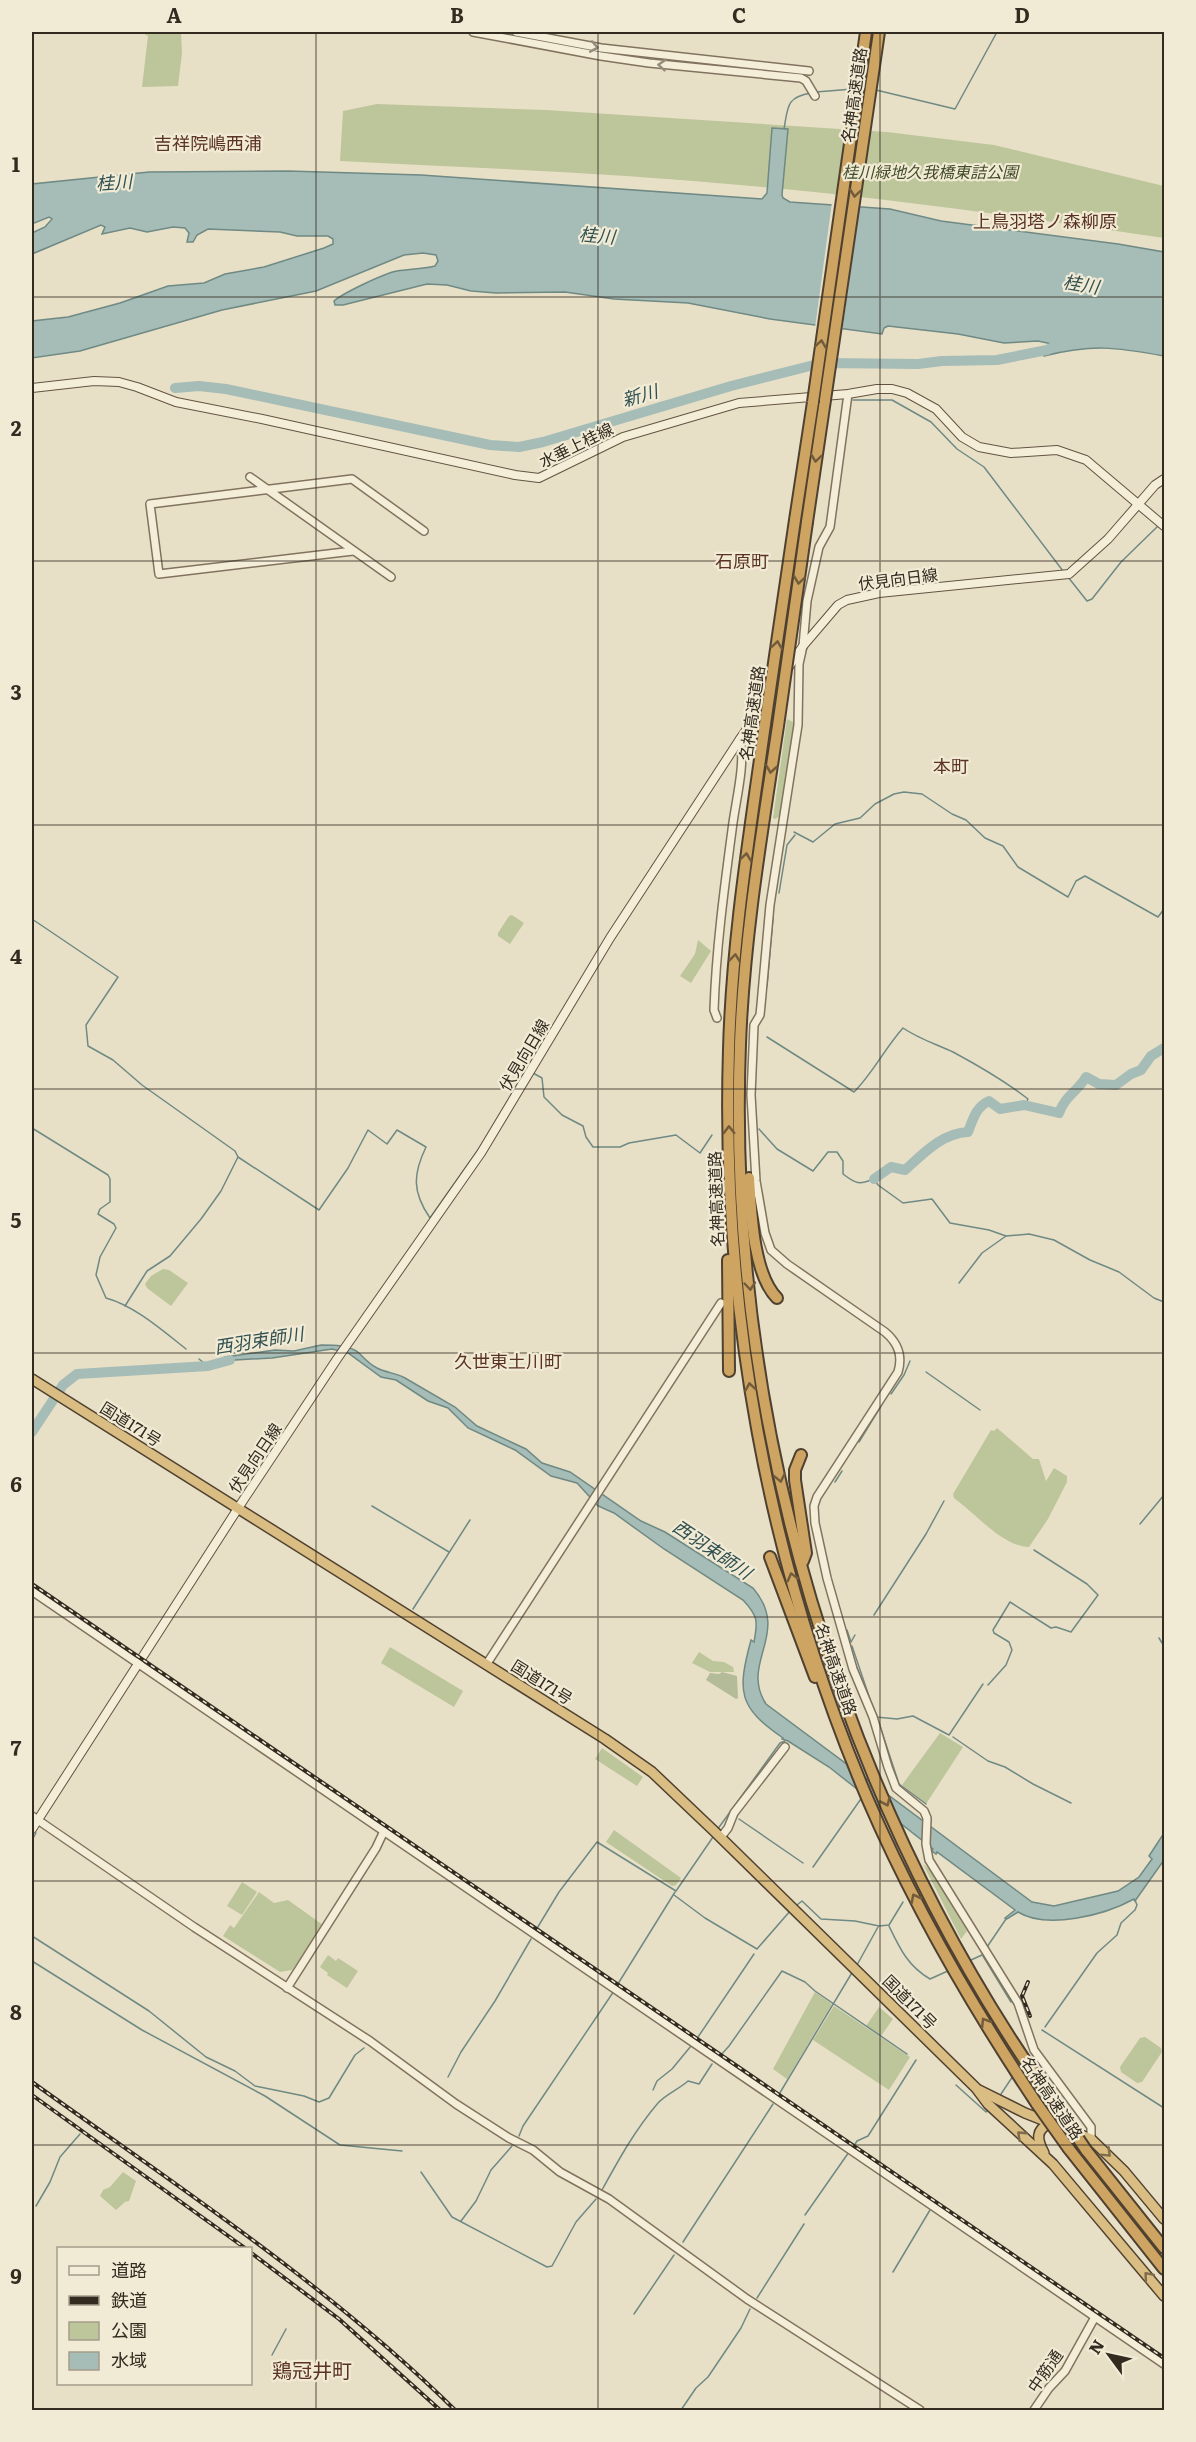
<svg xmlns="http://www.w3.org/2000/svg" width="1196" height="2442" font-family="Literata,'Noto Sans JP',serif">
<rect width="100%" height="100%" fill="#e8e0c6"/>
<g fill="#bdc59b">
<path d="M141 32H181L182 53 178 86 142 87 148 36Z"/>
<path d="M377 104 546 110 887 132 994 145 1164 186V238C1027 218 889 198 751 186 614 173 477 168 340 161L343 111Z"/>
<path d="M787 719 793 722V731L780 816 775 819 773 818Z"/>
<path d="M512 915 524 923 510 944 498 936V933L509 916Z"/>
<path d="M698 940 711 951 691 983 680 976 695 954Z"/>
<path d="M163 1269 169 1270 188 1283 171 1306 147 1288 145 1284 151 1276Z"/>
<path d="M997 1428 1033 1459H1039L1046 1481 1054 1468 1067 1476V1482L1048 1519 1029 1547C1002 1546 976 1514 954 1498L953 1494 991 1430 994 1431Z"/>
<path d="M390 1647 463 1691 454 1707 381 1663Z"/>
<path d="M699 1652 713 1661 724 1662 733 1667 734 1672H710L692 1663Z"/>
<path d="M940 1733 963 1747 926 1804 902 1785Z"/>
<path d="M602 1748 643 1777 637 1786 595 1759Z"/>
<path d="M614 1830 681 1878 676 1885 672 1886 606 1842Z"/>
<path d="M923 1864 931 1871 967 1931 961 1939Z"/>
<path d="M242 1882 257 1892 242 1915 227 1906Z"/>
<path d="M259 1892 274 1903 288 1900 323 1925 292 1970 280 1972 223 1936 230 1925 234 1928Z"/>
<path d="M328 1955 336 1961 338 1958 358 1971 347 1988 327 1975 328 1973 320 1967Z"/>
<path d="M815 1992 832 2004 787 2079 773 2069Z"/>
<path d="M834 2006 910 2057 889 2090 813 2040Z"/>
<path d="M879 2007 893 2019 881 2036 866 2026Z"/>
<path d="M1145 2037 1161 2048 1162 2052 1142 2082 1137 2083 1121 2072 1120 2067 1140 2038Z"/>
<path d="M123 2172 136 2181 129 2201 125 2202 116 2210 100 2196 103 2190 110 2187Z"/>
</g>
<path fill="#b4bb99" d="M722 1672 737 1676 738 1698 736 1699 706 1680 710 1673 719 1674Z"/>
<g fill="#a6bcb7" stroke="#6f8984" stroke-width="1.5">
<path d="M772 128 788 129 782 195 783 198 790 202 890 209 941 221 1118 244 1164 252V356C1115 347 1093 344 1044 356V347H1051L1052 344 1038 341 1004 343 958 334 888 326 884 328 882 334 770 319 688 303 614 299 565 292 496 293 471 291 447 285 427 284 343 305H335L334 301C343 293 385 273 397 271 410 269 422 269 435 266L438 261 436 255 423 253 404 255 316 291 222 310 80 351 32 358V321L68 317 120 303 168 286 204 283 225 274 264 267 324 248 333 244V239L328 236H297L280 232 208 229 197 235 193 242H187L189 233 185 228 173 227 147 232 130 228 102 234 105 227 101 225 32 254V233L45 227 52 219 49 217 32 224V184L149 172 288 171 421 175 762 199 767 193Z"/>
<path d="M321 1345C333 1345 350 1345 359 1353 365 1359 369 1364 377 1368 387 1373 396 1373 405 1378L455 1407 477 1426 526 1449 542 1463 570 1472 641 1521 665 1532 753 1588C792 1634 739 1662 766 1704L1032 1902 1054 1906 1118 1891 1139 1877 1152 1859 1149 1856 1164 1833V1860L1135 1901 1134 1899C1105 1915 1047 1930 1018 1912L1007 1919 1005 1918 1015 1910 937 1852 936 1854 932 1851 933 1849 829 1767 788 1741 782 1739 783 1738C738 1707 737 1692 751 1640L754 1642C758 1621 758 1616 743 1600L664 1549 614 1513 598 1506 577 1483 551 1476 515 1450 468 1428 448 1408 428 1401 396 1380 381 1377 348 1353 332 1349 272 1358 235 1360 218 1365V1362L225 1357 275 1350 294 1351Z"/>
</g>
<path fill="#e8e0c6" d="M832 202 860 204 842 332 815 328Z"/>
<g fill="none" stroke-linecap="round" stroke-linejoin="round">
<g stroke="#6f8984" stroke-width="1.5">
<path d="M876 90 955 109 997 32"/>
<path d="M816 92 853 89"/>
<path d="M784 129C788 107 786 97 811 93"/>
<path d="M853 400H892L931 422 957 449 984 467 1063 571"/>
<path d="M1068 577 1087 601 1092 599 1121 562 1158 526 1164 531"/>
<path d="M794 832 813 842 835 824 860 818 875 804 894 794 904 792 922 794 952 814 966 820 985 838 1003 846 1018 867 1068 897 1076 881 1085 876 1158 917 1164 909"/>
<path d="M779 893 787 845 795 835"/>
<path d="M32 919 118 977 86 1025 88 1046 113 1060 142 1085 235 1151 238 1157"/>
<path d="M767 986 773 918"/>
<path d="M767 1037 854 1092C873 1073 885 1048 903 1028 919 1039 936 1044 953 1052 979 1066 1005 1081 1028 1099L1025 1105"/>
<path d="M533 1073 542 1078 544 1097 562 1115 583 1126 586 1137 593 1147H620L629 1143 676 1135 700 1153 712 1135"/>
<path d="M32 1128 108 1175 110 1179V1202L100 1209 98 1214 114 1224 116 1228 100 1257 96 1275 106 1298C135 1306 162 1330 186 1349"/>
<path d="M759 1129 777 1149 813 1171 828 1152H837L843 1161V1174C856 1184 859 1185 874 1179L878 1185 903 1203 932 1199 950 1223 989 1230 1006 1236 1029 1234 1054 1240 1090 1260 1119 1272 1154 1298 1164 1302"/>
<path d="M959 1283 982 1253 1006 1236"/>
<path d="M125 1306 147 1271 170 1256 201 1219 221 1191 238 1157 319 1210 348 1168 368 1130 387 1144 397 1130 426 1147C413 1174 412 1192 430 1218L480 1147 513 1092V1082L525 1074"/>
<path d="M199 1359 208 1366"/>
<path d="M926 1372 980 1410"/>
<path d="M891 1394 904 1375 910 1361"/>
<path d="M859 1442 881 1406"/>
<path d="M835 1482 842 1471"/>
<path d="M372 1506 449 1552"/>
<path d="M1140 1524 1164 1495"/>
<path d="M413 1609 470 1520"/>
<path d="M874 1615 926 1534 944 1501"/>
<path d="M847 1630 851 1642"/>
<path d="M1159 1638 1164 1646"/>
<path d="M851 1642 855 1635"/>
<path d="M852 1646 876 1717 897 1719 913 1716 949 1735 983 1684"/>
<path d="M988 1685 1006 1665 1012 1650 1009 1642 994 1633 993 1630 1010 1602 1051 1628 1056 1627 1071 1632 1098 1595 1087 1584 1034 1550"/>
<path d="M878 1720 899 1784 926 1804"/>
<path d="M953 1737 988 1761 1005 1767 1033 1784 1071 1803"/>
<path d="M739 1819 803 1863"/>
<path d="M717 1830 780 1743 785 1741"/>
<path d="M32 1840 36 1833"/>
<path d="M813 1867 863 1796"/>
<path d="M674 1895 705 1918 757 1949 791 1910"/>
<path d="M797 1905 802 1901 821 1919 855 1921 879 1926 889 1925 903 1902"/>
<path d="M889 1926C900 1949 908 1966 930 1979L950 1970"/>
<path d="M536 1930 559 1892 597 1842 676 1891 713 1837"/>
<path d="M32 1936 149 2011 206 2057 235 2071 255 2086 304 2096 319 2102 329 2098 355 2055 364 2048"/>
<path d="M987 1947 1006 1919"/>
<path d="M983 1956 1011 2002"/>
<path d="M971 1960 982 1955"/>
<path d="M32 1961 142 2030 265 2096 340 2145 402 2151"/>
<path d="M857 1965 878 1927"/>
<path d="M616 1987 675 1892"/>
<path d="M1045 2027 1097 1953 1117 1935 1121 1923 1135 1910 1137 1905 1135 1900"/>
<path d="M1042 2030 1164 2108"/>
<path d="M696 2040 754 1954"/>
<path d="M720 2056 729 2046 782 1971 805 1982 815 1991 907 2054"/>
<path d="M448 2077 461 2052 495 2001 531 1939"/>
<path d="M956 2085 986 2112 988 2109"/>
<path d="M653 2090 657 2081 672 2069 691 2046"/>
<path d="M778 2096 853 1971"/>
<path d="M999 2097 1013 2076"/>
<path d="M519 2136 523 2126 614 1991"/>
<path d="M852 2149 857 2141 868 2136 916 2060"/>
<path d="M421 2172 452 2217 547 2267 552 2266 576 2222 596 2199"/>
<path d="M602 2190C619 2159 635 2130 658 2103 665 2095 679 2089 688 2081L699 2084 712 2064"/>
<path d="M36 2206 50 2182 60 2157 80 2134"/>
<path d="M805 2215 849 2152"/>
<path d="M461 2221 476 2201 491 2170 512 2146"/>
<path d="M683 2242 773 2104"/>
<path d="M893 2272 930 2210"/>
<path d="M757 2298 804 2224"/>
<path d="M634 2314 674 2255"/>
<path d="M272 2355 286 2329"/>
<path d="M681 2410 696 2388 708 2377 741 2328 750 2309"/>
</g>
<g stroke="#a6bcb7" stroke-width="10">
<path d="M175 388 199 386 226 389 490 445 519 447 543 442 731 386 822 363 918 364 942 361 997 360 1047 350 1055 346"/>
<path d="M874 1179 891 1167 905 1170C923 1154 942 1133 968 1132 973 1119 976 1107 989 1101L1000 1109 1024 1105 1059 1113C1065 1096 1077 1092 1086 1077L1099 1084 1116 1085 1131 1074 1141 1070 1151 1056 1164 1048"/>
<path d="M32 1432 63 1385 77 1374 208 1366 230 1360"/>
</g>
<defs>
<g id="tertiary">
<path d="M473 32 601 56 649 63 801 78 806 81 815 96"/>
<path d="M516 32 601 48 809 71"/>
<path d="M848 394 830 527 819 547 807 601 803 646 799 664 798 725 770 905 761 1005 760 1015 754 1025 751 1095 756 1181 765 1233 771 1250 787 1264 885 1332C898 1343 903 1355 898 1372L817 1497 814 1506 815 1523 827 1578 853 1669 873 1717 888 1767 896 1788 924 1811 927 1818 926 1844 929 1860 1018 2003 1034 2050 1091 2127V2139"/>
<path d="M250 477 391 577"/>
<path d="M353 551 159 574 150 504 352 479 424 531"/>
<path d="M717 1018 714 1010C716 950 724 890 732 830 735 803 746 764 740 739"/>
<path d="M32 1591 1164 2364"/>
<path d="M486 1665 721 1303"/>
<path d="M32 1816 194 1927 370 2041 456 2104 509 2138 533 2150 560 2172 609 2199 747 2299 920 2410"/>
<path d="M721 1837 728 1828 734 1813 785 1747"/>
<path d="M287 1988 376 1848 384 1831"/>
<path d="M1034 2410 1049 2388 1065 2371 1095 2317"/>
</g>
<g id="secondary">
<path d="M32 388 94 381 119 382 137 387 176 402 262 419 515 475 539 478 623 437 739 403 848 394 877 389H892L907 393 936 409 962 437 979 447 1011 453 1057 450 1086 460 1164 526"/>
<path d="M32 1829 244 1499 337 1359 481 1153 610 938 740 739 803 646 838 605 847 600 879 593 1069 574 1108 539 1155 485 1164 479"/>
</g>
<g id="trunk">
<path d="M32 1379 605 1739 652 1772 713 1830 976 2088 988 2104 1053 2164 1164 2296"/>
<path d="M979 2090 1025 2113 1091 2139 1124 2171 1164 2219"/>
<path d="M1044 2153C1037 2140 1035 2130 1050 2123"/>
</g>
<g id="motorway">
<path d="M795 520 813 402"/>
<path d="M807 522 825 400"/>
<path d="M765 724C750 832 732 940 729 1049 721 1305 767 1563 868 1800 914 1907 973 2008 1037 2104"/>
<path d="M778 726C762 832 744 937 740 1044 726 1419 839 1801 1057 2107"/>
<path d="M749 1178C751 1211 753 1274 777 1298"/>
<path d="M728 1260 729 1371"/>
<path d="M801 1455 795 1470V1480L806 1553 803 1561"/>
<path d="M770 1557 815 1677"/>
<path d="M1069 2149 1164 2269"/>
<path d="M1086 2150 1164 2248"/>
</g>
</defs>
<use href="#tertiary" stroke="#81735e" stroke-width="10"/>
<use href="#secondary" stroke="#635441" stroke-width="10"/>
<use href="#trunk" stroke="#4f4131" stroke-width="12"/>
<use href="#motorway" stroke="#4f4131" stroke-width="14"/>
<use href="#tertiary" stroke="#f4edd8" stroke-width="7"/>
<use href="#secondary" stroke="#f4edd8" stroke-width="8"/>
<use href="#trunk" stroke="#dabd82" stroke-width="9"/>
<use href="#motorway" stroke="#cda461" stroke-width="10"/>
<defs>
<g id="rail">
<path d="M32 1584 1164 2358"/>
<path d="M1028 1982 1022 1996 1030 2016"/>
<path d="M32 2082C177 2186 328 2285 455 2410"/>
<path d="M32 2095 245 2248"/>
<path d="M250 2252 339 2319 440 2410"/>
</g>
</defs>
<use href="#rail" stroke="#332a20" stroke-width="4"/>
<use href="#rail" stroke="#f1ead4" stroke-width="1.5" stroke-dasharray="4.5" stroke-linecap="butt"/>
<defs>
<g id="motorway-bridge">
<path d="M825 400 879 32"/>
<path d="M813 402 866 32"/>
<path d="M765 724 795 520"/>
<path d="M778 726 807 522"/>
<path d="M1037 2104 1069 2149"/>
<path d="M1057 2107 1086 2150"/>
</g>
</defs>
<use href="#motorway-bridge" stroke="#4f4131" stroke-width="14" stroke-linecap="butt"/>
<use href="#motorway-bridge" stroke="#cda461" stroke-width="10"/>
</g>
<defs><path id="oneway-chevron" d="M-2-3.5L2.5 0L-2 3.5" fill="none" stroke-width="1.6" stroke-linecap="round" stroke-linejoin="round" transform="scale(1.5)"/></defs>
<g stroke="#948c7c">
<use href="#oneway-chevron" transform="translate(594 47) rotate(10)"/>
<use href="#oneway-chevron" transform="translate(662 65) rotate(-175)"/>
</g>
<g stroke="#715b3a">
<use href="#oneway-chevron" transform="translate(855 193) rotate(98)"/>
<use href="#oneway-chevron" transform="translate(821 344) rotate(-82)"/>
<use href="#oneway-chevron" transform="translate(816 458) rotate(98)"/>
<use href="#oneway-chevron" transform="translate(799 580) rotate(98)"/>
<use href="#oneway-chevron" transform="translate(777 645) rotate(-82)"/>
<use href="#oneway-chevron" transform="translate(771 769) rotate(99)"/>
<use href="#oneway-chevron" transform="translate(746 857) rotate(-82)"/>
<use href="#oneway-chevron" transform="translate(735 958) rotate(-84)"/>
<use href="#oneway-chevron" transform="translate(729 1130) rotate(-91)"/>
<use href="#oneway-chevron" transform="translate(750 1286) rotate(85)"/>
<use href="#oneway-chevron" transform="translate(750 1387) rotate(-99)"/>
<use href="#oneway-chevron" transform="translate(780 1478) rotate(78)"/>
<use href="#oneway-chevron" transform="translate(792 1577) rotate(-105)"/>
<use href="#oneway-chevron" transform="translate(886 1802) rotate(66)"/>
<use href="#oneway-chevron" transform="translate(915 1898) rotate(-117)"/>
<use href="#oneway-chevron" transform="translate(985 2022) rotate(-122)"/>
</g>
<g stroke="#7e6c4c">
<use href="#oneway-chevron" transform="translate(1021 2135) rotate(-137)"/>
<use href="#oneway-chevron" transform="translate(1107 2153) rotate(45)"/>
<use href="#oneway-chevron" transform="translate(1148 2276) rotate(-130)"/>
</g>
<path fill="none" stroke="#332a20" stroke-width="1.5" stroke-opacity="0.55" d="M316 32V2410M598 32V2410M880 32V2410M32 297H1164M32 561H1164M32 825H1164M32 1089H1164M32 1353H1164M32 1617H1164M32 1881H1164M32 2145H1164"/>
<g text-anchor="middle" stroke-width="4.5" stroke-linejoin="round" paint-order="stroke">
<g font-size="16" fill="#332a20" stroke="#f1ead4">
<text transform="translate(854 95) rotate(-82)" y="6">名神高速道路</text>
<text transform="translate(576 445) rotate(-26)" y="6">水垂上桂線</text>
<text transform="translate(898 579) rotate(-7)" y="6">伏見向日線</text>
<text transform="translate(752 713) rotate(-82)" y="6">名神高速道路</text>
<text transform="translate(524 1055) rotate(-59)" y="6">伏見向日線</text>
<text transform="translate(716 1199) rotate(-92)" y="6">名神高速道路</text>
<text transform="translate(131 1424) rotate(32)" y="6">国道171号</text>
<text transform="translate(255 1458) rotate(-56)" y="6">伏見向日線</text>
<text transform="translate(836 1669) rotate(71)" y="6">名神高速道路</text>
<text transform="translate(542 1682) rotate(32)" y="6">国道171号</text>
<text transform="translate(910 2002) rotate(45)" y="6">国道171号</text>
<text transform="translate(1052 2098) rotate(56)" y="6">名神高速道路</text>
<text transform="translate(1045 2371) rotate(-55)" y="6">中筋通</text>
</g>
<g font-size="16" font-style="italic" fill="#424d29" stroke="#f1ead4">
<text x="930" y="178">桂川緑地久我橋東詰公園</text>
</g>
<g font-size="18" fill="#5a3325" stroke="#f1ead4">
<text x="208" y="150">吉祥院嶋西浦</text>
<text x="1045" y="228">上鳥羽塔ノ森柳原</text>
<text x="742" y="568">石原町</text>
<text x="951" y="773">本町</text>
<text x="508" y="1368">久世東土川町</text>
</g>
<g font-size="18" font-style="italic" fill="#315151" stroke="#f1ead4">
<text transform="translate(114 183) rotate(-4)" y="6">桂川</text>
<text transform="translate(597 236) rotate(5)" y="6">桂川</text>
<text transform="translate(1081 285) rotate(9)" y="6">桂川</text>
<text transform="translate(640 396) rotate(-16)" y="6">新川</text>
<text transform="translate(259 1341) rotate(-9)" y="6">西羽束師川</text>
<text transform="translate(712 1550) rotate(34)" y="6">西羽束師川</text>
</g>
<g font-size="20" fill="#5a3325" stroke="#f1ead4">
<text x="312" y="2378">鶏冠井町</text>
</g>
</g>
<rect width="1196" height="2442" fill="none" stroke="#f1ead4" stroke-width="66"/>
<rect x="57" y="2247" width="195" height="138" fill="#f1ead4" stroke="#a59d8c" stroke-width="1.5"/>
<rect x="69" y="2266" width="30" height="9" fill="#f4edd8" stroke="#a59d8c" stroke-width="1.5"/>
<text x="111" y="2277" font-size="18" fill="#332a20">道路</text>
<rect x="69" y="2296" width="30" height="9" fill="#332a20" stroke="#a59d8c" stroke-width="1.5"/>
<text x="111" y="2307" font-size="18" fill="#332a20">鉄道</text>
<rect x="69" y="2322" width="30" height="18" fill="#bdc59b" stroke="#a59d8c" stroke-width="1.5"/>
<text x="111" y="2337" font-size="18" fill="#332a20">公園</text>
<rect x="69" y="2352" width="30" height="18" fill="#a6bcb7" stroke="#a59d8c" stroke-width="1.5"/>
<text x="111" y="2367" font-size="18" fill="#332a20">水域</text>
<g transform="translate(1109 2355) rotate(303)" stroke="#f1ead4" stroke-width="4.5" paint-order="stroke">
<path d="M0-4.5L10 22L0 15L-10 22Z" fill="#332a20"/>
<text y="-9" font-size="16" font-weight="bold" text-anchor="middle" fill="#332a20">N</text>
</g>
<rect x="33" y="33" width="1130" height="2376" fill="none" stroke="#332a20" stroke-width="2"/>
<g font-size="20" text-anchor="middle" font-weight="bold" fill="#332a20">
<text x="174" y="23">A</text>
<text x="457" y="23">B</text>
<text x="739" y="23">C</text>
<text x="1022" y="23">D</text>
<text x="16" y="172">1</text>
<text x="16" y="436">2</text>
<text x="16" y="700">3</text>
<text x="16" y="964">4</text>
<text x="16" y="1228">5</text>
<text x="16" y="1492">6</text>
<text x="16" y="1756">7</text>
<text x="16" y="2020">8</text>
<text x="16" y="2284">9</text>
</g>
</svg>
